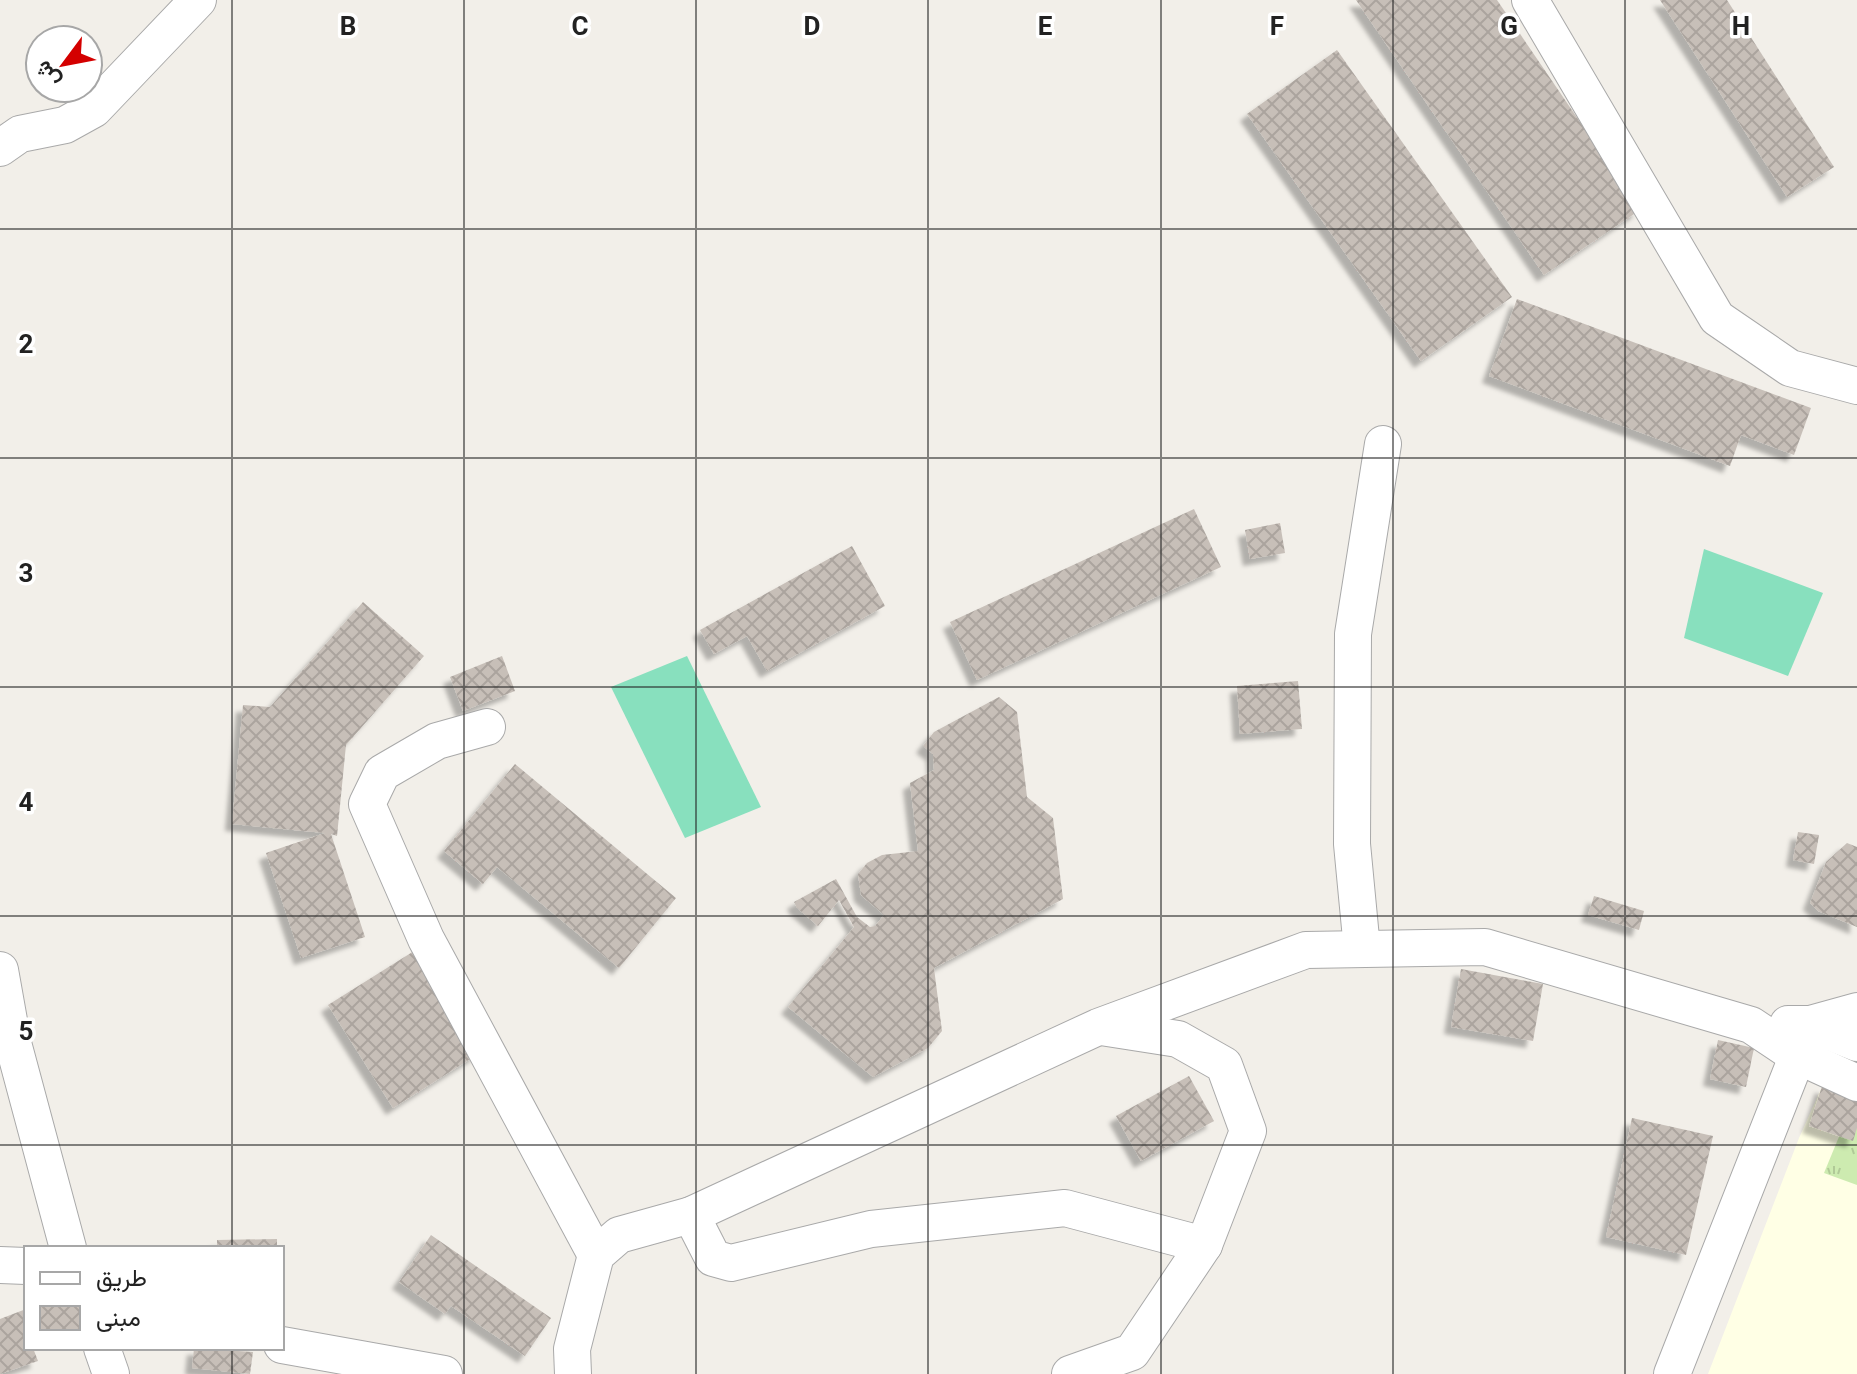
<svg xmlns="http://www.w3.org/2000/svg" width="1857" height="1374" font-family="Roboto,Vazirmatn,sans-serif">
<defs>
<pattern id="grass-tufts" width="24" height="20" patternUnits="userSpaceOnUse" patternTransform="scale(2)"><rect width="24" height="20" fill="#cdebb0"/><path d="M3 7l-1-3M5 7V3M7 7l1-3M15 17l-1-3M17 17v-4M19 17l1-3" fill="none" stroke="#b0c997"/></pattern>
<pattern id="building-cross-hatch" width="8" height="8" patternUnits="userSpaceOnUse" patternTransform="scale(2)"><rect width="8" height="8" fill="#c7bfb8"/><path d="M0 0l8 8M0 8l8-8" fill="none" stroke="#aba49e"/></pattern>
<filter id="shadow"><feDropShadow dx="-7" dy="7" stdDeviation="2" flood-color="#0004"/></filter>
</defs>
<rect width="100%" height="100%" fill="#f2efe9"/>
<path fill="#ffffe5" d="M1851 1022 1857 1025V1374H1708L1799 1138Z"/>
<path fill="url(#grass-tufts)" d="M1848 1115 1857 1119V1185L1824 1173Z"/>
<g fill="#88e0be">
<path d="M1704 549 1823 593 1788 676 1684 638Z"/>
<path d="M687 656 761 807 685 838 611 687Z"/>
</g>
<g fill="url(#building-cross-hatch)" filter="url(#shadow)">
<path d="M1356 0H1497L1640 210 1544 275Z"/>
<path d="M1660 0H1727L1834 167 1787 197Z"/>
<path d="M1337 50 1512 297 1421 361 1247 114Z"/>
<path d="M1517 299 1811 408 1794 455 1741 435 1730 466 1489 376Z"/>
<path d="M1194 509 1221 567 977 680 950 622Z"/>
<path d="M1280 523 1285 553 1250 559 1245 530Z"/>
<path d="M852 546 885 606 767 671 747 636 714 654 700 630Z"/>
<path d="M363 602 424 656 346 745 337 836 331 834 365 937 301 958 266 853 325 833 232 824 243 705 270 707Z"/>
<path d="M502 656 515 691 463 711 450 677Z"/>
<path d="M1298 681 1302 729 1240 734 1237 686Z"/>
<path d="M999 697 1017 712 1027 797 1053 818 1063 899 934 968 942 1031 928 1048 873 1077 788 1007 854 927 839 900 818 926 797 908 794 902 836 879 857 917 870 927 875 926 884 915 861 895 858 874 867 863 882 855 918 851 910 783 934 770 933 754 923 746 934 732Z"/>
<path d="M515 764 676 898 619 968 497 867 483 884 444 851Z"/>
<path d="M1798 832 1819 835 1814 864 1793 860Z"/>
<path d="M1847 843 1857 847V927L1818 911 1810 903 1826 862Z"/>
<path d="M1594 896 1644 911 1639 930 1588 915Z"/>
<path d="M414 951 478 1054 393 1108 328 1005Z"/>
<path d="M1461 969 1543 984 1533 1041 1451 1027Z"/>
<path d="M1718 1040 1754 1048 1746 1087 1710 1079Z"/>
<path d="M1189 1076 1214 1121 1141 1161 1116 1116Z"/>
<path d="M1822 1086 1857 1098V1128L1853 1141 1809 1126Z"/>
<path d="M1632 1118 1713 1136 1686 1255 1606 1237Z"/>
<path d="M431 1235 551 1318 525 1356 451 1306 445 1314 399 1282Z"/>
<path d="M277 1239V1248H217V1240Z"/>
<path d="M26 1309V1348H33L38 1361 0 1374V1319Z"/>
<path d="M194 1348 253 1352 250 1374 192 1368Z"/>
</g>
<g fill="none" stroke-linecap="round" stroke-linejoin="round">
<defs>
<g id="minor">
<path d="M1530 0 1717 318 1790 368 1857 386"/>
<path d="M0 148 20 134 65 125 94 109 198 0"/>
<path d="M487 727 437 741 382 773 367 804 426 939 596 1255"/>
<path d="M1362 949 1352 844 1353 634 1383 444"/>
<path d="M0 970 13 1043 68 1248"/>
<path d="M1788 1024H1810L1857 1011"/>
<path d="M1810 1024 1857 1043"/>
<path d="M691 1215 1098 1027 1306 950 1485 947 1751 1025 1796 1055 1857 1083"/>
<path d="M0 1265 26 1266"/>
<path d="M282 1345 444 1374"/>
<path d="M102 1348 111 1374"/>
<path d="M573 1374 572 1349 596 1255 619 1235 691 1215 713 1258 731 1263 871 1229 1065 1208 1204 1245"/>
<path d="M1070 1374 1132 1352 1204 1245 1248 1131 1224 1065 1178 1039 1101 1027"/>
<path d="M1672 1374 1810 1024"/>
</g>
</defs>
<use href="#minor" stroke="#a9a9a9" stroke-width="38"/>
<use href="#minor" stroke="#fff" stroke-width="36"/>
</g>
<path fill="none" stroke="#222" stroke-width="2" stroke-opacity="0.55" d="M232 0V1248M464 0V1374M696 0V1374M928 0V1374M1161 0V1374M1393 0V1374M1625 0V1374M0 229H1857M0 458H1857M0 687H1857M0 916H1857M0 1145H1857M232 1348V1374"/>
<g font-size="26" text-anchor="middle" font-weight="bold" fill="#222" stroke="#fff" stroke-width="7" stroke-linejoin="round" paint-order="stroke">
<text x="348" y="35">B</text>
<text x="580" y="35">C</text>
<text x="812" y="35">D</text>
<text x="1045" y="35">E</text>
<text x="1277" y="35">F</text>
<text x="1509" y="35">G</text>
<text x="1741" y="35">H</text>
<text x="26" y="353">2</text>
<text x="26" y="582">3</text>
<text x="26" y="811">4</text>
<text x="26" y="1040">5</text>
</g>
<rect x="24" y="1246" width="260" height="104" fill="#ffffff" stroke="#a7a7a7" stroke-width="2"/>
<rect x="40" y="1272" width="40" height="12" fill="#ffffff" stroke="#a7a7a7" stroke-width="2"/>
<text x="96" y="1286" font-size="24" fill="#222222">طريق</text>
<rect x="40" y="1306" width="40" height="24" fill="url(#building-cross-hatch)" stroke="#a7a7a7" stroke-width="2"/>
<text x="96" y="1326" font-size="24" fill="#222222">مبنى</text>
<g transform="translate(64 64) rotate(238)"><circle r="38" fill="#ffffff" stroke="#a7a7a7" stroke-width="2"/>
<path d="M0-6L14 30L0 20L-14 30Z" fill="#d40000"/>
<text y="-12" font-size="22" font-weight="bold" text-anchor="middle" fill="#222222">ش</text>
</g>
</svg>
